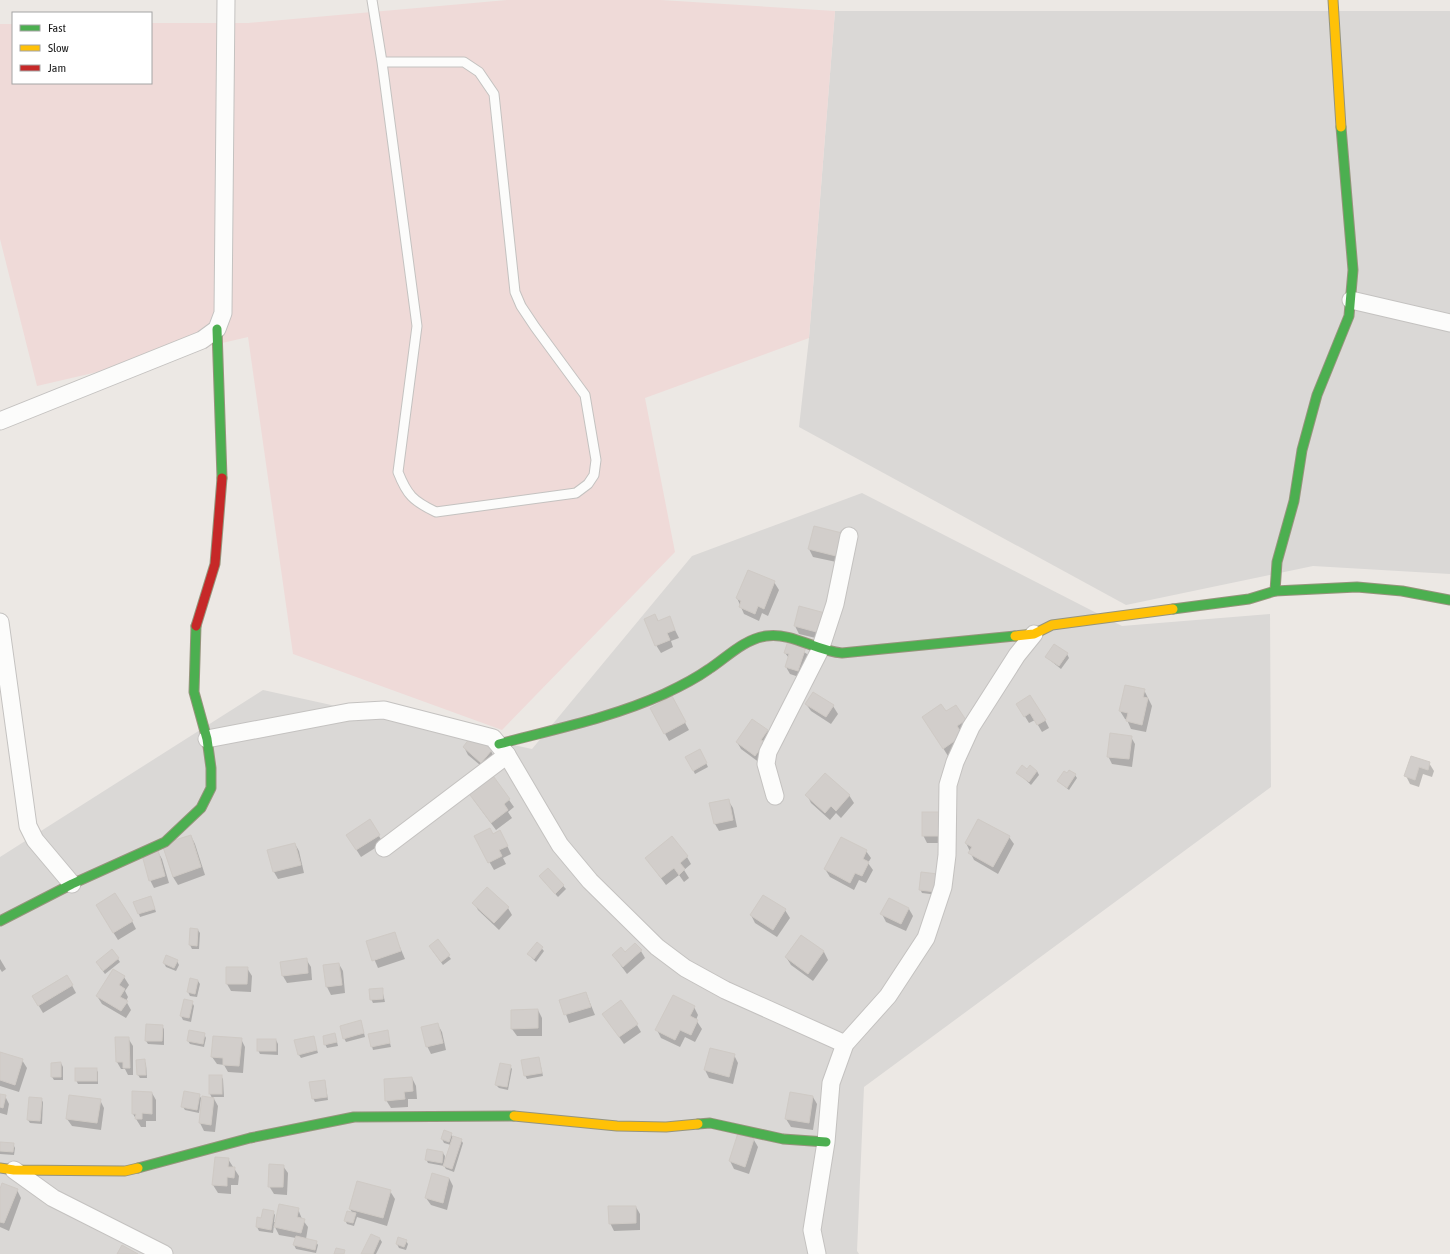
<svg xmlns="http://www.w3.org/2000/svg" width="1450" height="1254" font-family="'Asap Condensed',sans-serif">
<rect width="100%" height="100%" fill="#ece8e4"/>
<g fill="#dad8d6">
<path d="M835 11H1450V574L1313 566 1126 605 799 427 809 338Z"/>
<path d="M862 493 1122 626 1270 614 1271 787 864 1087 857 1251 859 1254H0V857L263 690 532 749 692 556Z"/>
</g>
<path fill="#efdad8" d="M507 0H661L835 11 809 338 645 398 675 552 502 730 293 654 248 337 37 386 0 239V24H13V83H151V23H248Z"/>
<g fill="#0003">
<path d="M842 534 841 563 813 557 809 549Z"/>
<path d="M748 571 774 582 779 590 768 616 762 613 759 621 744 614 737 598Z"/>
<path d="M800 607 824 640 799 634 795 626Z"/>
<path d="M655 615 659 622 669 618 679 638 671 641 673 647 661 653 656 645Z"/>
<path d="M789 642 810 656 802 678 790 674 786 667 789 658 785 653Z"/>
<path d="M1067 654 1069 658 1061 669 1046 657Z"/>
<path d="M1144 690 1152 706 1146 732 1131 729 1127 720 1125 719 1120 711Z"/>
<path d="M671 697 689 730 669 741 651 708Z"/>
<path d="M806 704 833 706 838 714 831 724 811 711Z"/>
<path d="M1018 705 1045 720 1049 728 1042 732 1035 720 1029 723Z"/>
<path d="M946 713 965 720 969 728 967 743 948 756 928 724Z"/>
<path d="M767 730 771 738 760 763 741 749 737 742Z"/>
<path d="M1131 737 1135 744 1132 767 1112 764 1108 756Z"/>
<path d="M464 747 491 751 495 759 486 770 468 755Z"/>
<path d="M700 750 708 767 695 774 687 757Z"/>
<path d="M1411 757 1429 763 1434 771 1432 777 1423 774 1419 787 1410 784 1406 776Z"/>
<path d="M1027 770 1037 771 1039 775 1031 785 1018 773Z"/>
<path d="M491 774 514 807 508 812 512 818 496 830 473 799Z"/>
<path d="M1067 774 1075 775 1077 778 1069 790 1058 781Z"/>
<path d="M807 795H849L854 803 841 818 836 813 830 820 811 803Z"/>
<path d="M728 800 733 808 737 827 719 831 715 824Z"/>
<path d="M923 813 946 843H927L923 835Z"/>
<path d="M191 836 195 844 205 875 178 885 173 877 164 845Z"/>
<path d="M379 836 383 843 361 857 352 843Z"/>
<path d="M475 837 504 839 511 854 503 858 506 864 494 870Z"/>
<path d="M1009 837 1014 844 998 874 974 860 966 843Z"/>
<path d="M295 844 299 851 304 873 278 879 274 872Z"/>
<path d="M866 851 871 858 868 863 873 870 866 883 859 880 854 890 830 877 825 869Z"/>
<path d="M158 852 162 859 169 883 154 888 150 880Z"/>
<path d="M687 857 691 864 684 870 689 878 684 882 679 875 666 885 646 858Z"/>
<path d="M548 869 566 889 558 897 540 877Z"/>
<path d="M922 873 938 895 922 893 920 889Z"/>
<path d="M152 900 156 912 140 917 135 902Z"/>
<path d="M474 903 508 908 512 915 499 930 478 910Z"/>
<path d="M909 909 913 916 906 931 886 922 882 914Z"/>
<path d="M785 910 790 918 777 937 755 923 751 915Z"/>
<path d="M101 913 132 921 136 929 118 940Z"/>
<path d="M190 929 198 930 200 933 199 949H192L190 945Z"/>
<path d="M394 933 405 959 378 968 367 942Z"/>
<path d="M801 936 824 952 828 960 813 981 791 965 786 957Z"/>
<path d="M437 940 451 959 443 965 432 950Z"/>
<path d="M537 943 544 951 536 962 528 954Z"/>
<path d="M641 951 645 958 627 974 613 955Z"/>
<path d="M0 959 6 969 2 972 0 969Z"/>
<path d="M118 959 120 962 105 974 99 966Z"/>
<path d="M306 959 311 967 312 980 287 983 283 976Z"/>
<path d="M177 961 179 965 176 971 166 967 164 963Z"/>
<path d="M339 964 343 971 345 993 331 995 327 987 324 965Z"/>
<path d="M247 968 252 976 251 992 231 991 227 984Z"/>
<path d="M67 976 76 993 43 1013 33 996Z"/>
<path d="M124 977 129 985 125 991 128 997 126 1001 131 1010 126 1018 102 1004 97 996Z"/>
<path d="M191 979 198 981 200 984 197 997 190 996 188 992Z"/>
<path d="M382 989 385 1002 373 1003 371 999Z"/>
<path d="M586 993 595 1015 569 1023 561 1000Z"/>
<path d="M184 1000 192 1002 194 1006 191 1022 183 1020 181 1016Z"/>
<path d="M694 1007 698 1015 696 1020 702 1029 695 1042 685 1037 680 1047 661 1038 657 1030Z"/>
<path d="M538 1010 542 1018V1036H517L512 1029Z"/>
<path d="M608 1021 637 1025 641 1032 624 1044Z"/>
<path d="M362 1025 365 1037 346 1042 344 1038Z"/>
<path d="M438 1025 442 1032 446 1050 431 1054 427 1046Z"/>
<path d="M162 1026 164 1029V1045L148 1044 146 1041Z"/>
<path d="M387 1031 391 1047 373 1050 369 1035Z"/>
<path d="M204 1034 206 1038 204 1047 190 1044 188 1041Z"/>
<path d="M335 1034 338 1046 327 1048 325 1044Z"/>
<path d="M313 1037 318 1053 301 1058 299 1055Z"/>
<path d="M128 1038 133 1046V1075H128L125 1069H121L117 1062Z"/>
<path d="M241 1039 245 1047 243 1073 228 1072 224 1065 217 1064 212 1057Z"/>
<path d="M276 1040 278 1044V1055L260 1054 258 1050Z"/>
<path d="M0 1053 22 1060 27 1068 19 1092 0 1086Z"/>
<path d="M734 1055 738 1063 733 1084 709 1078 705 1070Z"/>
<path d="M539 1058 543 1076 527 1079 525 1075Z"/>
<path d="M144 1060 146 1064 147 1078H140L138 1075Z"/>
<path d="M61 1063 63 1067V1080H54L52 1077Z"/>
<path d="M510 1066 512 1069 508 1090 499 1088 496 1085Z"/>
<path d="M96 1069 98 1072V1084H78L76 1080Z"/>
<path d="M221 1076 223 1079 224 1097H213L218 1106 215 1132 204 1131 200 1123 212 1098 210 1094Z"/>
<path d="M412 1078 416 1086 417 1099H408V1107L391 1108 386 1100Z"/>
<path d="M325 1081 328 1100 315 1102 313 1098Z"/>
<path d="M152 1093 156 1100V1121H146V1127H141L133 1114Z"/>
<path d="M0 1095 5 1096 9 1104 7 1115 0 1113Z"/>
<path d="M199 1095 201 1098 199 1113 185 1110 183 1107Z"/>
<path d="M813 1097 817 1104 813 1130 791 1127 786 1119Z"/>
<path d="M41 1099 43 1102 42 1124 30 1123 28 1120Z"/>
<path d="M100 1100 104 1108 101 1130 72 1126 67 1119Z"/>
<path d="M451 1134 453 1137 461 1140 463 1143 454 1172 446 1169 444 1166 428 1163 426 1159 443 1153 445 1156 444 1166 451 1145 444 1143 442 1139Z"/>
<path d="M754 1140 758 1147 749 1174 734 1169 730 1161Z"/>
<path d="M0 1143 13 1144 15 1148 14 1155 0 1154Z"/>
<path d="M216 1158 228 1159 239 1176 238 1185H231V1194L218 1193 213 1185Z"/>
<path d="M283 1166 288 1173 287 1195 274 1194 269 1186Z"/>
<path d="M449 1178 453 1186 447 1210 431 1205 426 1198Z"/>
<path d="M17 1190 21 1198 9 1231 0 1227V1192Z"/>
<path d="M390 1191 395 1199 387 1226 357 1217 354 1226 347 1224 345 1220 353 1214 350 1209Z"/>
<path d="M636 1207 640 1214V1230L614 1231 610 1223Z"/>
<path d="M298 1209 302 1219 308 1227 306 1239 316 1242 318 1245 316 1253 296 1249 294 1245 296 1238 279 1235 274 1225 273 1233 259 1231 257 1227 262 1219 273 1212 275 1215 274 1222H276Z"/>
<path d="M380 1239 382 1242 376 1254H363Z"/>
<path d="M406 1241 408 1244 406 1250 399 1248 397 1244Z"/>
</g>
<g fill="#d2cecb" stroke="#cfcac5">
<path d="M814 526 842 533 836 556 808 549Z"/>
<path d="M748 570 775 581 764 609 758 606 755 614 739 607 741 601 736 598Z"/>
<path d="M799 606 825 613 820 633 794 626Z"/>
<path d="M655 614 658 621 670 616 675 630 667 633 670 640 655 646 644 619Z"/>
<path d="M788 641 806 647 798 671 785 667 789 654 784 653Z"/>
<path d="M1054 644 1068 653 1059 666 1045 657Z"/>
<path d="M1125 685 1145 689 1143 697 1148 698 1142 725 1126 721 1128 713 1119 711Z"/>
<path d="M813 692 834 705 826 717 805 704Z"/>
<path d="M1030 695 1046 720 1037 725 1030 713 1024 717 1016 704Z"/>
<path d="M672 696 686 722 664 734 650 708Z"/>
<path d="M941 704 946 711 956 705 966 720 957 726 963 735 943 749 922 717Z"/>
<path d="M752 719 768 730 761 740 765 742 755 756 736 742Z"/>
<path d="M1110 733 1132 736 1129 759 1107 757Z"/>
<path d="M473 734 492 750 481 763 463 747Z"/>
<path d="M700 749 707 763 693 771 685 757Z"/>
<path d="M1411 756 1430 762 1428 770 1419 767 1415 780 1404 776Z"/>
<path d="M1022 765 1027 769 1030 765 1037 771 1029 782 1016 773Z"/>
<path d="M1069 770 1076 774 1067 788 1057 781 1064 771 1067 773Z"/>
<path d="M491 773 510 799 504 804 508 810 491 823 467 791Z"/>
<path d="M825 773 850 795 836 811 831 806 825 813 805 795Z"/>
<path d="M729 799 733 820 714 824 709 803Z"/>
<rect x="922" y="812" width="20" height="24"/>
<path d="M370 819 380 835 356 850 346 835Z"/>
<path d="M978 819 1010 836 993 867 968 853 972 847 965 843Z"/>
<path d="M490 828 493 834 500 830 508 846 499 850 502 856 488 863 474 836Z"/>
<path d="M191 835 201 867 173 877 162 844Z"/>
<path d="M672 836 688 856 680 863 685 869 679 875 674 868 661 878 645 858Z"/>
<path d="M841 837 867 850 863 859 869 862 862 876 855 873 850 883 824 869Z"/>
<path d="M295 843 301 865 273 872 267 850Z"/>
<path d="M158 850 165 876 149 881 142 855Z"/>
<path d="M548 868 564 885 555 894 539 876Z"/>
<path d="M921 872 938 874 936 892 919 890Z"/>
<path d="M487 887 509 907 494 923 472 903Z"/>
<path d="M115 893 133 921 113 933 96 905Z"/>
<path d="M763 895 786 909 773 930 750 915Z"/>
<path d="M151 896 155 909 138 914 133 902Z"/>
<path d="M889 898 909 908 901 924 880 914Z"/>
<path d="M190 928 198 929 197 946 189 945Z"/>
<path d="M395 932 401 951 372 961 366 941Z"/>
<path d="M801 935 824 951 808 974 785 957Z"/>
<path d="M438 939 450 955 441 962 429 946Z"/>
<path d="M537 942 543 947 534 959 527 954Z"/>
<path d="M635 943 642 950 623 967 612 955 621 947 625 952Z"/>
<path d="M112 949 119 958 103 971 96 962Z"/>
<path d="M166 955 178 960 174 968 163 963Z"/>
<path d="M307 958 308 973 282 976 280 962Z"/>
<path d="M339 963 342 985 326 987 323 965Z"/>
<path d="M226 967H248L247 984H226Z"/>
<path d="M113 969 125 976 119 985 125 989 120 997 128 1001 121 1011 96 996Z"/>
<path d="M67 975 73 985 38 1006 32 996Z"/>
<path d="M190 978 198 980 195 994 187 992Z"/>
<path d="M383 988V999L370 1000 369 989Z"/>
<path d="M586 992 591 1007 564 1015 559 1000Z"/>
<path d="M673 995 695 1006 690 1016 698 1020 691 1035 680 1030 675 1040 655 1030Z"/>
<path d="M184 999 193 1001 189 1018 180 1016Z"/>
<path d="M621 1000 638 1024 619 1037 602 1014Z"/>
<path d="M538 1009V1028L511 1029V1010Z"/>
<path d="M361 1020 364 1033 343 1039 340 1026Z"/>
<path d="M438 1023 443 1043 426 1047 421 1027Z"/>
<path d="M146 1024 163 1025 162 1041H145Z"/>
<path d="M189 1030 205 1033 203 1044 187 1041Z"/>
<path d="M388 1030 390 1043 371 1047 368 1034Z"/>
<path d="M335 1033 337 1042 324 1045 323 1036Z"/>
<path d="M213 1036 242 1038 239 1066 223 1065V1058L211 1057Z"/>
<path d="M314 1036 317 1050 298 1055 294 1040Z"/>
<path d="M115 1037H129L130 1068H123V1062H116Z"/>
<rect x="257" y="1039" width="19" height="12"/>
<path d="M710 1048 735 1054 729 1077 704 1070Z"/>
<path d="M0 1052 23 1059 15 1085 0 1080Z"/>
<path d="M539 1057 542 1073 524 1076 521 1060Z"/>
<path d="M145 1059 146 1075H137L136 1060Z"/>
<path d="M61 1062V1077H51V1063Z"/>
<path d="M500 1063 511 1065 507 1087 495 1085Z"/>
<rect x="75" y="1068" width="22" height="13"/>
<rect x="209" y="1075" width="13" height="19"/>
<path d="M412 1077 413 1091 404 1092 405 1099 385 1101 384 1079Z"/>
<path d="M325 1080 327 1097 312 1099 309 1082Z"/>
<path d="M132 1091 152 1092V1114L142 1113V1119H135L136 1114H132Z"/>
<path d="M184 1091 200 1094 197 1110 181 1107Z"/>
<path d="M790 1092 813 1096 809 1123 785 1119Z"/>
<path d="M0 1094 6 1095 3 1108 0 1107Z"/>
<path d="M69 1095 101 1099 97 1123 66 1119Z"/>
<path d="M202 1096 214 1098 211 1125 199 1123Z"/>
<path d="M29 1097 42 1098 40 1121 27 1120Z"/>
<path d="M444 1130 452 1133 449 1142 441 1139Z"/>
<path d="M738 1133 754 1139 745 1167 729 1161Z"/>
<path d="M453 1136 462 1139 452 1169 443 1166Z"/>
<path d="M0 1142 14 1143 13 1152 0 1151Z"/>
<path d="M427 1149 443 1152 442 1163 425 1160Z"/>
<path d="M215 1157 229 1158 228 1167H235L234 1178 227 1177V1186L212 1185Z"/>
<path d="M269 1164 284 1165 283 1187H268Z"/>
<path d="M432 1173 449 1178 443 1203 425 1198Z"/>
<path d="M357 1181 391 1190 383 1218 349 1209Z"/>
<path d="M2 1183 18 1189 4 1223 0 1222V1189Z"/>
<path d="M279 1204 299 1208 297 1217 305 1219 301 1233 274 1227Z"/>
<path d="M608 1206H636V1223L609 1224Z"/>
<path d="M263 1209 274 1211 271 1230 256 1227 257 1217 261 1218Z"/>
<path d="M347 1211 356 1213 353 1223 344 1221Z"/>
<path d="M371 1234 380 1238 373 1254H361Z"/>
<path d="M296 1236 317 1241 315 1250 293 1245Z"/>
<path d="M398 1237 407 1240 404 1247 396 1244Z"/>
<path d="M122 1245 138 1254H117Z"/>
<path d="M336 1248 345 1250 344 1254H334Z"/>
</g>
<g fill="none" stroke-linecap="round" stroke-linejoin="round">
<defs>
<path id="lane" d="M372 0 382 62 417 326 398 472C407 495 413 501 436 512L576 493 588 484 594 475 596 460 585 395 535 327 521 306 515 292 494 94 479 72 464 62H382"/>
<g id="street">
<path d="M1351 300 1450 323"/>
<path d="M0 421 202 340 217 329 223 313 226 0"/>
<path d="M0 622 28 826 35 840 72 884"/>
<path d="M207 739 349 712 384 710 493 738 507 755 560 845 590 881 657 947 685 968 725 990 845 1044"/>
<path d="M775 796 766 764 768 752 820 650 835 604 849 536"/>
<path d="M384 848 507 755"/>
<path d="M14 1170 53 1198 164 1254"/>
<path d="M817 1254 812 1230 826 1142 831 1083 845 1044 888 996 926 938 943 887 947 855 948 785 955 762 971 727 1017 655 1034 634"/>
</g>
<g id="fast">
<path d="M217 329 222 478"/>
<path d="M1275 591 1277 562 1294 501 1302 450 1317 395 1349 316 1353 270 1341 127"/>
<path d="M1173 609 1249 599 1275 591 1357 587 1402 591 1450 600"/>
<path d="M499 744C555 729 611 718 664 694 679 687 695 679 709 669 726 658 744 639 766 636 792 632 816 651 842 653L1015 636"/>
<path d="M0 921 72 884 165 842 201 808 211 788V768L207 739 194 692 196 626"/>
<path d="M698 1124 710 1123 783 1139 826 1142"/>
<path d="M138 1168 250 1138 354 1117 514 1116"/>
</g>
<g id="slow">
<path d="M1333 0 1341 127"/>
<path d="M1015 636 1034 634 1052 625 1173 609"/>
<path d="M514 1116 617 1126 666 1127 698 1124"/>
<path d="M0 1168 14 1170 125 1171 138 1168"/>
</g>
<path id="jam" d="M196 626 215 564 222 478"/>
</defs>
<use href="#lane" stroke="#c4c2c0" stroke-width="11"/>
<use href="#street" stroke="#c4c2c0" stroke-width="19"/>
<use href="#fast" stroke="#96947c" stroke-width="11"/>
<use href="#slow" stroke="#96947c" stroke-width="11"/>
<use href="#jam" stroke="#96947c" stroke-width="11"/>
<use href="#lane" stroke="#fcfcfb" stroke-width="9"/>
<use href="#street" stroke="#fcfcfb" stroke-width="17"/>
<use href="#fast" stroke="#4caf50" stroke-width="9"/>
<use href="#slow" stroke="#ffc107" stroke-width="9"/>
<use href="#jam" stroke="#c62828" stroke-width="9"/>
</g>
<rect x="12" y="12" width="140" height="72" fill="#ffffff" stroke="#a4a4a4"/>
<rect x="20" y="25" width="20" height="6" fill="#4caf50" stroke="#a4a4a4"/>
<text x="48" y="32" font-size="12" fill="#1c1c1c">Fast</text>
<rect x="20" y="45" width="20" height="6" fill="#ffc107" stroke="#a4a4a4"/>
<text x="48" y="52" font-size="12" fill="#1c1c1c">Slow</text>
<rect x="20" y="65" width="20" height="6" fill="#c62828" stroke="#a4a4a4"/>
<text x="48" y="72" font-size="12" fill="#1c1c1c">Jam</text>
</svg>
